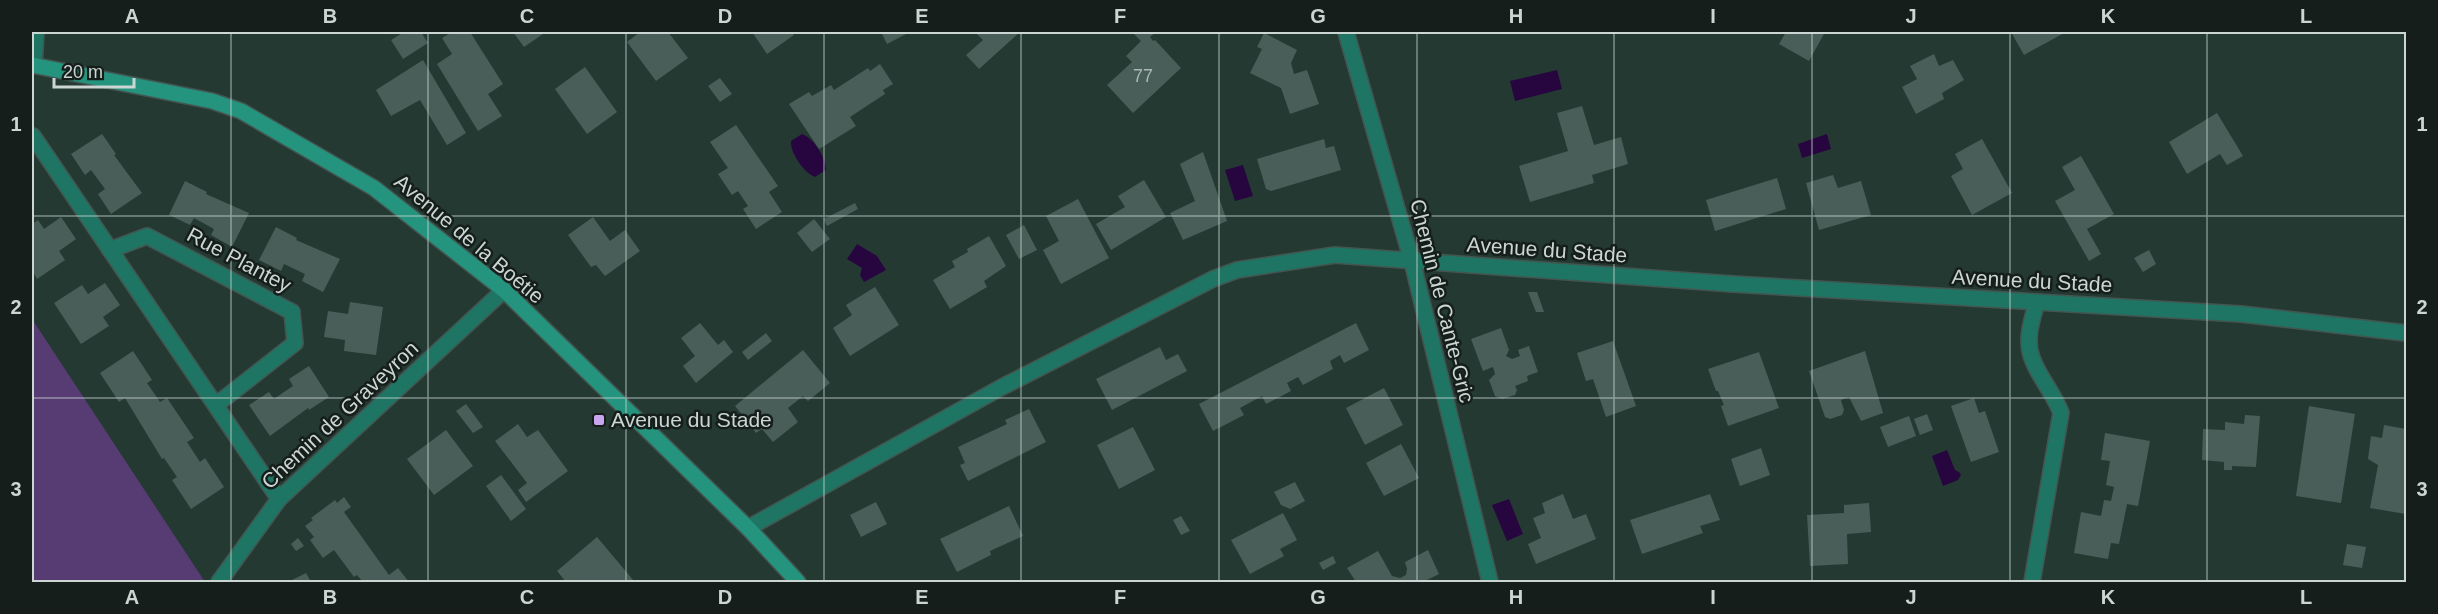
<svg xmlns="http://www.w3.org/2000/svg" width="2438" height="614" font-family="Arial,sans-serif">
<rect width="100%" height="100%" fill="#253933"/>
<path fill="#573c73" d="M32 319 205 582H32V382L34 380 32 376Z"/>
<g fill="#270640">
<path d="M1557 70 1562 89 1515 101 1510 81Z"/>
<path d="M802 134C814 138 826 158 826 170L815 177C804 173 790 153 791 141Z"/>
<path d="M1827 134 1831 149 1802 158 1798 144Z"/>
<path d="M1243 165 1253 196 1235 201 1225 170Z"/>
<path d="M857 244 877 256 886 270 864 282 860 275 862 268 847 259Z"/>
<path d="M1947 450 1955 470 1959 472 1961 475 1958 480 1943 486 1932 456Z"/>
<path d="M1509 499 1523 534 1507 541 1492 505Z"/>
</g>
<g fill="#495e58">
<path d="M404 32H421L428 43 403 59 391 40Z"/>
<path d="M452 32H470L503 84 488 94 502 116 478 131 437 64 452 54 442 38Z"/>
<path d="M513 32H546L524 47Z"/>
<path d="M640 32H668L688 58 656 81 627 42Z"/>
<path d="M752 32H791L794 35 767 54Z"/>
<path d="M881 32H910L887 44Z"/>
<path d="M975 32H1020L979 69 966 55 983 40Z"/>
<path d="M1132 32H1156L1150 37 1153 41 1155 40 1181 68 1133 113 1107 85 1132 62 1126 56 1141 41Z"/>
<path d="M1786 32H1825L1809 61 1779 44Z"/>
<path d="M2011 32H2066L2024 55Z"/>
<path d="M1264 33 1297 50 1291 63 1294 74 1307 70 1319 104 1290 114 1281 88 1250 73 1262 49 1257 47Z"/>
<path d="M1934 54 1939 66 1953 60 1964 80 1942 93 1944 99 1916 114 1902 87 1917 79 1910 66Z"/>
<path d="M423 60 466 133 447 145 420 100 391 116 376 90Z"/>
<path d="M880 64 893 84 883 90 885 94 850 117 856 126 819 149 789 104 809 92 812 96 831 85 834 90 868 68 870 71Z"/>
<path d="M585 67 617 112 587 134 555 89Z"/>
<path d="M720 78 732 94 720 102 708 86Z"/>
<path d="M1582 106 1594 145 1621 137 1628 164 1592 175 1594 183 1530 202 1519 166 1568 151 1557 113Z"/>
<path d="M2217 113 2243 156 2227 165 2220 154 2187 174 2169 142Z"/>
<path d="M736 125 778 186 769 192 782 212 756 229 743 209 748 206 738 191 732 195 718 174 728 168 710 142Z"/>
<path d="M102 134 116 154 114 155 142 193 111 214 98 194 105 189 91 170 85 175 71 154Z"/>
<path d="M1324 139 1326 148 1334 146 1341 170 1271 191 1266 189 1257 159Z"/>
<path d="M1982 139 2012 193 1972 215 1951 176 1963 169 1955 154Z"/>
<path d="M1203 152 1227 221 1183 240 1170 213 1195 201 1180 164Z"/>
<path d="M2081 156 2114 214 2087 229 2101 254 2089 261 2055 201 2075 190 2062 167Z"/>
<path d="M1833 175 1838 188 1861 181 1871 215 1819 230 1806 183Z"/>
<path d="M1777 178 1786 209 1715 231 1706 200Z"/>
<path d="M1144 180 1166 217 1111 250 1096 224 1125 207 1118 196Z"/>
<path d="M185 181 207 192 206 194 249 213 232 247 211 235 214 229 194 218 190 225 169 215Z"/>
<path d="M1078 199 1109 258 1061 284 1043 250 1059 241 1046 216Z"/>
<path d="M855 203 858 209 827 226 824 219Z"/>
<path d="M61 217 76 239 59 251 65 260 37 279 32 270V224L38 220 44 229Z"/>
<path d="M593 217 610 241 625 230 640 251 605 276 596 265 591 267 568 235Z"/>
<path d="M814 219 830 239 812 252 797 233Z"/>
<path d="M1024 225 1037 250 1019 259 1006 235Z"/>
<path d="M276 227 297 238 296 240 340 259 323 292 302 281 305 274 284 264 281 271 259 260Z"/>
<path d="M989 236 1006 266 984 281 987 287 950 309 933 280 955 267 952 261 968 252 967 249Z"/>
<path d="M2149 250 2156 264 2143 272 2134 258Z"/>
<path d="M105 283 120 305 103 317 109 326 81 344 54 303 82 285 88 294Z"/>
<path d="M875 287 899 325 850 356 833 328 852 315 846 305Z"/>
<path d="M1528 292H1537L1544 312H1536Z"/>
<path d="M350 302 383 307 376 355 344 351 345 340 324 337 328 311 348 314Z"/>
<path d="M700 323 718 345 724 340 733 352 696 383 683 366 695 356 681 338Z"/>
<path d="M1356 323 1369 350 1344 363 1340 355 1330 361 1333 369 1303 385 1298 377 1287 383 1291 391 1266 404 1262 396 1240 408 1244 415 1213 431 1199 404Z"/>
<path d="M1501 328 1509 350 1506 356 1512 359 1520 356 1518 350 1529 346 1538 372 1527 376 1528 381 1515 386 1517 390 1515 395 1502 399 1495 396 1489 380 1495 374 1493 367 1483 371 1471 339Z"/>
<path d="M766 333 772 341 748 360 742 352Z"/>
<path d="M1613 341 1636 406 1606 417 1593 379 1586 381 1577 353Z"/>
<path d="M1160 347 1166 360 1178 354 1187 371 1112 410 1096 379Z"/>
<path d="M803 350 830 383 808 401 803 396 788 408 798 422 773 442 762 429 756 433 735 406Z"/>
<path d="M133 351 152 380 147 383 160 402 167 398 194 438 187 442 200 462 205 458 224 487 191 509 172 480 177 477 164 458 162 459 125 398 119 402 100 373Z"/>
<path d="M1865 351 1883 413 1861 421 1849 397 1841 400 1844 410 1842 415 1830 419 1825 417 1809 371Z"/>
<path d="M1759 352 1779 408 1728 426 1721 406 1724 405 1718 391H1716L1708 369Z"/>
<path d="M309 366 329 397 309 410 308 408 270 436 249 405 269 392 274 399 284 392 293 386 289 379Z"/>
<path d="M1384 388 1403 425 1365 445 1346 408Z"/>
<path d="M1974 398 1979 413 1985 411 1999 452 1971 462 1951 406Z"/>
<path d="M466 404 483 427 473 433 456 411Z"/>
<path d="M2309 406 2355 414 2341 503 2296 496Z"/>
<path d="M1029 409 1046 442 968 481 960 465 965 463 958 447 1007 424 1005 420Z"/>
<path d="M1927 414 1933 430 1920 435 1914 419Z"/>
<path d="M2245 415 2260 416 2256 467 2232 466V470H2224V462L2202 460 2203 429 2225 430V422L2244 424Z"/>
<path d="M1909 416 1916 436 1888 447 1880 427Z"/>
<path d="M518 424 527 437 538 430 568 471 526 502 518 490 527 483 495 441Z"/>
<path d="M2384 425 2406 429V514L2370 508 2378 465 2368 459 2371 436 2382 438Z"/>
<path d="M1133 427 1155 470 1119 489 1097 445Z"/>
<path d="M446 430 473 466 434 495 407 459Z"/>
<path d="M2105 433 2150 441 2138 506 2127 504 2119 544 2111 543 2108 559 2074 553 2081 512 2101 516 2104 500 2111 501 2114 487 2106 485 2110 461 2101 460Z"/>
<path d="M1401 444 1419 478 1384 496 1366 463Z"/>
<path d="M1761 448 1770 475 1740 486 1731 459Z"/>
<path d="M501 475 526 509 511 521 486 486Z"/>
<path d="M1295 482 1305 501 1290 509 1281 505 1274 492Z"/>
<path d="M1563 494 1573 519 1586 514 1596 539 1536 564 1528 544 1541 538 1533 518 1545 513 1542 503Z"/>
<path d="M1710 494 1720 520 1700 526 1703 533 1642 554 1630 520Z"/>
<path d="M344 497 351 507 344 512 389 575 398 568 409 582H363L357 575 354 577 334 550 323 558 310 540 314 537 305 526 313 520 311 518 335 500 337 503Z"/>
<path d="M876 502 887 524 861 537 850 515Z"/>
<path d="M1869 503 1871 532 1847 534 1848 564 1810 566 1807 515 1844 513V505Z"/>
<path d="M1009 506 1023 536 990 551 991 555 957 572 940 539Z"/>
<path d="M1283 513 1297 540 1280 549 1284 556 1250 574 1231 540Z"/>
<path d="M1181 516 1190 531 1181 535 1173 520Z"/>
<path d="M597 537 634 581 632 582H592L590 580 587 582H566L557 571Z"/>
<path d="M298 538 304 546 296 551 291 544Z"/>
<path d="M2347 544 2366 547 2362 568 2343 565Z"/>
<path d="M1428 550 1439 574 1423 582H1356L1347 568 1378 551 1392 576 1400 578 1406 575 1407 569 1405 562Z"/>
<path d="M1333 556 1336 563 1323 570 1319 563Z"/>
<path d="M306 573 311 582H288Z"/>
</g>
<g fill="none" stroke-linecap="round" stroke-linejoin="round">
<defs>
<g id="minor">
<path d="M1346 32 1412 261 1490 582"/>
<path d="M34 65 36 32"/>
<path d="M33 136 279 499"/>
<path d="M110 250 147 236 292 312 295 343 216 405"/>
<path d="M748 528 1002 387 1213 279 1237 270 1335 255 1733 284 2241 314 2406 333"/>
<path d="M219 582 279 499 504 290"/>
<path d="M2032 582 2061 413C2054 393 2039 378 2032 358 2025 340 2032 319 2037 302"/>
</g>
<path id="secondary" d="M32 65 212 101 241 111 374 188 504 290 748 528 798 582"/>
</defs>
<use href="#minor" stroke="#435550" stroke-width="18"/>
<use href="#secondary" stroke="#435550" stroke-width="18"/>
<use href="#minor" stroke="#1f7563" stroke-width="15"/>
<use href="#secondary" stroke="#25947e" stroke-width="15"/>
</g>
<path fill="none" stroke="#cbd6d3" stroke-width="1.5" stroke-opacity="0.55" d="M231 32V582M428 32V582M626 32V582M824 32V582M1021 32V582M1219 32V582M1417 32V582M1614 32V582M1812 32V582M2010 32V582M2207 32V582M32 216H2406M32 398H2406"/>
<rect fill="#c8a6ef" stroke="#151e1b" stroke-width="2" x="593" y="414" width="12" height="12" rx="3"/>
<g text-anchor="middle" stroke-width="5" stroke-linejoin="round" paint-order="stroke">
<g font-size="18" fill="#aab8b4">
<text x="1143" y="82">77</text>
</g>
<g font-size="21" fill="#cbd6d3" stroke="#151e1b">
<text transform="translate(469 239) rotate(40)" y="7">Avenue de la Boétie</text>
<text transform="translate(1547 250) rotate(4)" y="7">Avenue du Stade</text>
<text transform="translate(239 260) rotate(28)" y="7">Rue Plantey</text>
<text transform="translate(2032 281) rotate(3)" y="7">Avenue du Stade</text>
<text transform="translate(1442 301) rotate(76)" y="7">Chemin de Cante-Gric</text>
<text transform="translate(340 415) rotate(-43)" y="7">Chemin de Graveyron</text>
</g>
<g font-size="21" fill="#cbd6d3" stroke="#151e1b" text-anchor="start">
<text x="611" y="427">Avenue du Stade</text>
</g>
</g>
<rect width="2438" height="614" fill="none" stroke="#151e1b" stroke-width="66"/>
<path d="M54 78v9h80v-9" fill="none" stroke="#cbd6d3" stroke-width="3"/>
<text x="63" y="78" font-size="18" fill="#cbd6d3" stroke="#151e1b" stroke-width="4.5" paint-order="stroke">20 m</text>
<rect x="33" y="33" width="2372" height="548" fill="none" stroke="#cbd6d3" stroke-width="2"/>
<g font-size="20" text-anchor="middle" font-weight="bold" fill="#cbd6d3">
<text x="132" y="23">A</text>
<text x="330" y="23">B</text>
<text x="527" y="23">C</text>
<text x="725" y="23">D</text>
<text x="922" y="23">E</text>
<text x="1120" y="23">F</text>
<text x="1318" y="23">G</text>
<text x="1516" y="23">H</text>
<text x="1713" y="23">I</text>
<text x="1911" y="23">J</text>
<text x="2108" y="23">K</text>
<text x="2306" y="23">L</text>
<text x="16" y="131">1</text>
<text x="2422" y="131">1</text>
<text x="16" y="314">2</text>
<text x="2422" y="314">2</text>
<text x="16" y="496">3</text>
<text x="2422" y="496">3</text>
<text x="132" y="604">A</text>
<text x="330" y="604">B</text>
<text x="527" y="604">C</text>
<text x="725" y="604">D</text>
<text x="922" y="604">E</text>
<text x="1120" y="604">F</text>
<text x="1318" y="604">G</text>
<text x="1516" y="604">H</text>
<text x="1713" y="604">I</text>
<text x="1911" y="604">J</text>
<text x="2108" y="604">K</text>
<text x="2306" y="604">L</text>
</g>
</svg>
